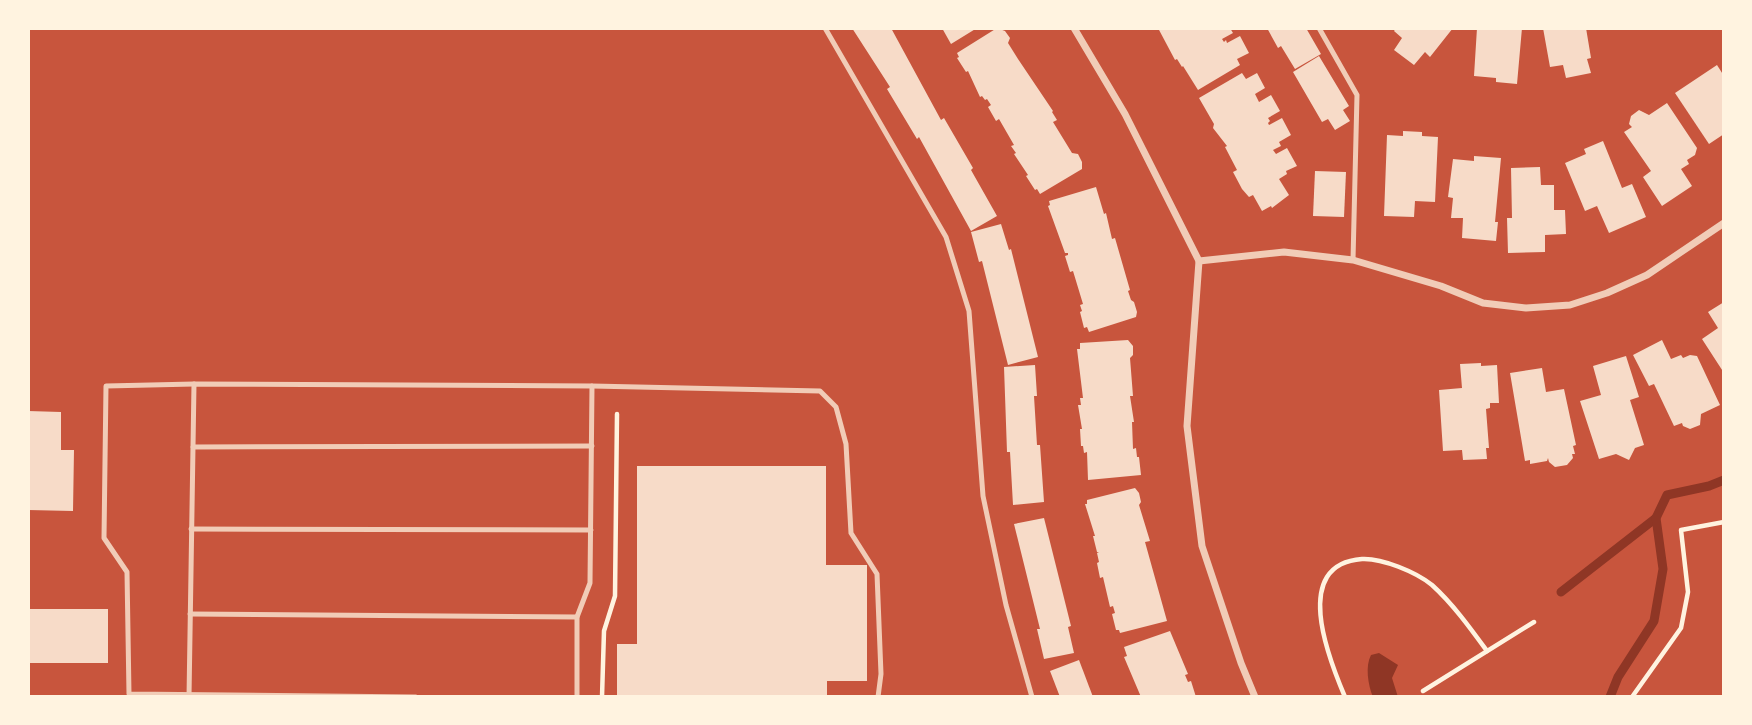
<svg xmlns="http://www.w3.org/2000/svg" width="1752" height="725" font-family="Bitter,serif">
<rect width="100%" height="100%" fill="#c8553d"/>
<path fill="#8f3625" d="M1379 653 1398 665 1392 678 1398 697H1373C1368 685 1365 666 1371 655Z"/>
<g fill="none" stroke-linecap="round" stroke-linejoin="round">
<g stroke="#8f3625" stroke-width="9">
<path d="M1561 592 1656 518"/>
<path d="M1610 697 1618 677 1654 621 1663 569 1656 518 1667 495 1709 486 1724 480"/>
</g>
</g>
<g fill="#f7dbc8">
<path d="M852 28H891L941 120 944 118 973 168 971 170 997 216 971 231 919 137 917 139 887 89 890 87Z"/>
<path d="M942 28H977L951 44Z"/>
<path d="M997 28 1005 31 1010 38 1008 43 1018 59 1053 111 1052 112 1057 120 1053 122 1072 153 1078 154 1082 162V169L1040 194 1037 189 1035 190 1026 176 1028 175 1014 154 1016 153 1011 146 1014 145 999 119 996 121 988 107 991 105 987 99 985 100 982 96 980 97 968 71 966 72 957 58 959 57 957 53Z"/>
<path d="M1158 28H1230L1233 33 1222 39 1224 42 1226 40 1227 43 1240 36 1249 53 1237 59 1240 65 1198 90 1183 66 1182 67 1177 59 1175 60Z"/>
<path d="M1267 28H1306L1321 54 1295 69 1281 46 1278 48Z"/>
<path d="M1396 28H1453L1430 57 1425 52 1414 65 1394 50 1402 38 1394 31Z"/>
<path d="M1477 28H1522L1517 84 1496 82V78L1474 76Z"/>
<path d="M1543 28H1586L1591 58 1587 59 1591 73 1566 78 1563 65 1550 67Z"/>
<path d="M1319 56 1349 106 1343 110 1350 121 1335 130 1328 119 1322 122 1293 72Z"/>
<path d="M1717 65 1724 76V134L1709 144 1675 93Z"/>
<path d="M1242 73 1246 79 1257 73 1265 88 1255 94 1259 102 1271 95 1280 111 1268 118 1270 121 1268 123 1269 125 1282 118 1291 135 1279 142 1281 146 1273 150 1276 154 1287 148 1297 166 1286 171 1287 174 1279 179 1289 195 1272 208 1271 206 1262 211 1253 195 1249 197 1242 189 1233 172 1237 170 1225 147 1227 146 1213 128 1214 124 1199 98Z"/>
<path d="M1667 103 1697 148 1695 155 1687 160 1689 164 1681 169 1692 186 1662 206 1643 177 1651 171 1624 132 1632 127 1629 124 1631 116 1639 110 1649 115Z"/>
<path d="M1403 131 1422 132V136L1438 137 1435 202 1415 201 1414 217 1384 216 1387 135 1403 136Z"/>
<path d="M1603 141 1622 188 1632 184 1646 217 1609 233 1597 206 1585 211 1565 163 1586 154 1584 149Z"/>
<path d="M1474 156 1501 158 1495 222H1498L1496 241 1462 238 1463 218H1451L1453 198 1448 197 1453 159 1474 161Z"/>
<path d="M1540 167 1541 185H1554V210H1565L1566 234 1545 235V252L1508 253 1507 218H1512L1511 168Z"/>
<path d="M1315 171 1346 172 1344 217 1313 216Z"/>
<path d="M1096 187 1104 214 1106 213 1112 239 1115 238 1130 290 1128 291 1131 300 1134 302 1137 312 1136 317 1089 332 1087 327 1084 328 1080 312 1082 311 1080 305 1083 304 1073 271 1070 272 1065 256 1068 255V253H1065L1048 206 1050 205 1049 201Z"/>
<path d="M1001 224 1009 250 1011 249 1038 357 1008 365 982 261 979 262 971 232Z"/>
<path d="M1724 302V373L1702 339 1718 328 1708 312Z"/>
<path d="M1128 340 1133 346V355L1130 358 1133 396H1130L1134 422H1132L1133 449 1136 448 1137 457H1139L1141 475 1088 480 1087 452 1084 453 1083 446H1081L1080 429H1082L1078 405H1081L1080 398H1083L1077 349H1080V343Z"/>
<path d="M1662 340 1671 359 1681 355 1683 358 1690 355 1697 356 1720 405 1701 414 1700 425 1690 429 1683 426 1682 423 1674 426 1654 384 1649 386 1633 355Z"/>
<path d="M1626 356 1639 397 1630 400 1644 445 1635 448 1629 460 1616 454 1599 459 1580 401 1601 395 1593 366Z"/>
<path d="M1481 363V366L1497 365 1499 403H1490V408L1486 409 1489 448H1486L1487 459 1463 460 1462 450 1443 451 1439 390 1462 388 1460 364Z"/>
<path d="M1035 365 1037 396H1034L1037 445H1040L1044 502 1013 505 1010 452H1007L1004 367Z"/>
<path d="M1542 368 1546 392 1564 389 1576 445 1573 446 1575 454H1572L1573 458 1567 465 1555 467 1549 462 1548 458 1547 461 1530 464V460L1525 461 1510 373Z"/>
<path d="M28 411 61 412V450H74L73 511 28 510Z"/>
<path d="M637 466H826V565H867V681H827V697H617V644H637Z"/>
<path d="M1135 488 1139 493 1141 502 1139 505 1150 541 1145 542 1167 621 1120 633 1119 630H1116L1112 614 1115 613 1113 606 1110 607 1103 577 1100 578 1097 563 1099 562 1097 553H1099L1097 552 1093 536H1095L1085 504H1087V500Z"/>
<path d="M1044 518 1071 626 1068 627 1074 653 1044 659 1037 629H1040L1014 524Z"/>
<rect x="28" y="609" width="80" height="54"/>
<path d="M1170 631 1188 674 1185 675 1188 682 1191 681 1196 697H1141L1124 657 1127 656 1124 647Z"/>
<path d="M1079 660 1093 697H1060L1050 671Z"/>
</g>
<g fill="none" stroke-linecap="round" stroke-linejoin="round">
<g stroke="#fff3e0" stroke-width="4.5">
<path d="M1423 691 1534 622"/>
<path d="M602 697 604 631 615 596 617 414"/>
<path d="M1345 697C1328 657 1291 564 1362 559 1382 558 1416 572 1432 585 1453 604 1471 629 1487 651"/>
<path d="M1632 697 1681 628 1688 592 1681 530 1724 522"/>
</g>
<g stroke="#f1ccb7" stroke-width="5">
<path d="M825 28 946 237 969 311 983 496 1006 605 1032 697"/>
<path d="M1319 28 1357 95 1353 260"/>
<path d="M194 384 106 386 104 538 127 572 129 694 416 697"/>
<path d="M592 386 820 391 836 407 846 444 851 533 877 574 881 674 878 697"/>
<path d="M193 447 592 446"/>
<path d="M191 529 591 530"/>
<path d="M190 614 577 617"/>
<path d="M189 697 194 384 592 386 590 583 577 617V697"/>
</g>
<g stroke="#f1ccb7" stroke-width="7">
<path d="M1074 28 1125 114 1199 261 1187 426 1202 546 1241 663 1255 697"/>
<path d="M1199 261 1284 252 1353 260 1441 286 1483 303 1526 308 1570 305 1607 293 1647 275 1724 223"/>
</g>
</g>
<rect width="1752" height="725" fill="none" stroke="#fff3e0" stroke-width="60"/>
</svg>
